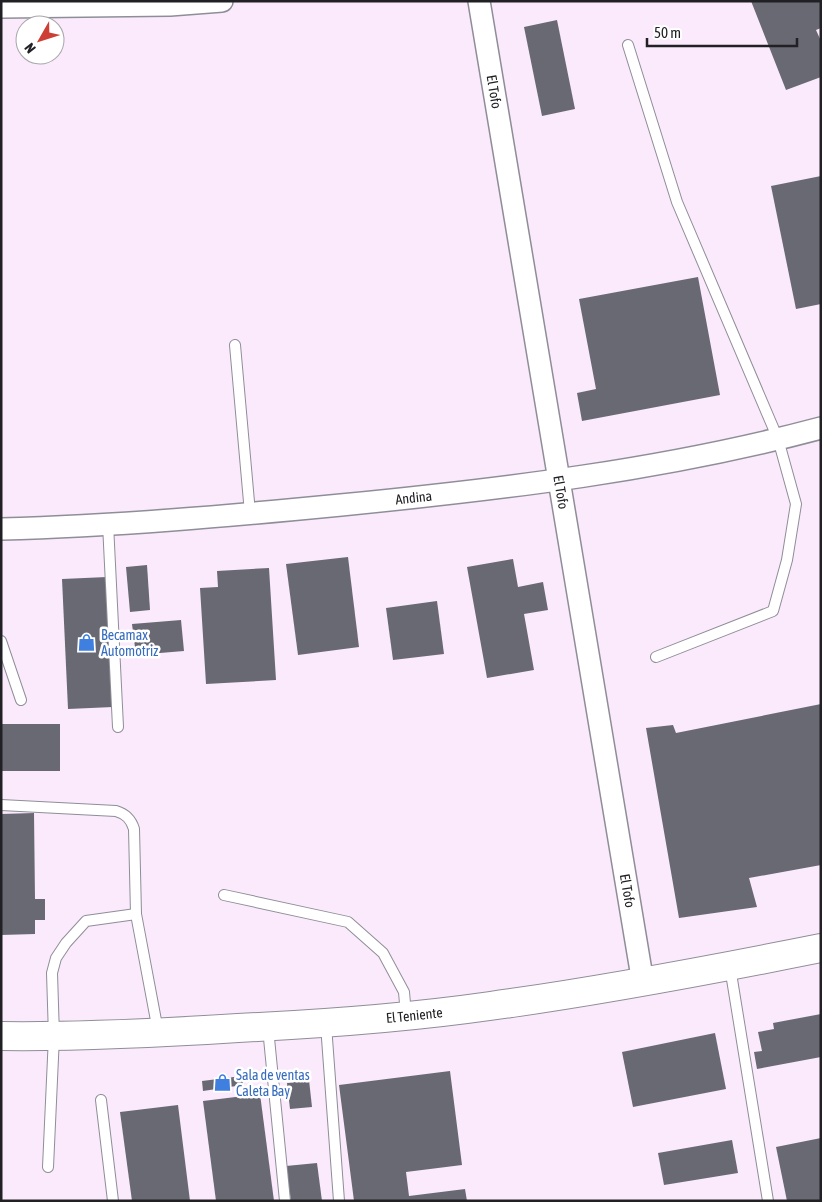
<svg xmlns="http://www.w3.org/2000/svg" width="822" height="1202" font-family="'Asap Condensed',sans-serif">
<rect width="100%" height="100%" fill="#f9fafe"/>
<path fill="#fbeafc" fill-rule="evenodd" d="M1 1H821V1201H1ZM25 25H55V55H25Z"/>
<g fill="#696973">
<path d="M751 1H821V28L816 30 821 41V77L786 90Z"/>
<path d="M557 20 575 109 542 116 524 27Z"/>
<path d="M821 176V304L796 309 771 186Z"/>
<path d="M698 277 720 395 582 421 577 393 596 389 579 299Z"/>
<path d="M348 557 359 647 298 655 286 564Z"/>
<path d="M513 559 518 587 543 582 548 610 524 614 534 670 487 678 467 567Z"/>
<path d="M147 565 150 610 130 612 126 567Z"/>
<path d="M269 568 276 680 206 684 200 588 218 587 217 571Z"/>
<path d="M107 577 113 707 68 709 62 579Z"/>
<path d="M437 601 444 654 393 660 386 608Z"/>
<path d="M181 620 184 651 136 655 132 624Z"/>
<path d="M821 704V865L749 878 757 907 679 918 646 728 673 725 676 733Z"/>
<rect x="1" y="724" width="59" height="47"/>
<path d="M34 813 35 899H45V920H35V934L1 935V814Z"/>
<path d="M821 1014V1057L757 1069 754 1052 762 1051 758 1032 774 1029 773 1023Z"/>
<path d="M715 1033 726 1089 633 1107 622 1052Z"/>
<path d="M450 1071 462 1165 406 1172 409 1196 465 1189 467 1201H354L339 1085Z"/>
<path d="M242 1076 243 1085 203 1091 202 1081Z"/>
<path d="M309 1080 312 1107 290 1109 287 1083Z"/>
<path d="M260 1094 274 1201H216L203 1101Z"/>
<path d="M178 1105 190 1201H132L120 1112Z"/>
<path d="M821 1138V1201H787L776 1147Z"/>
<path d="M732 1140 738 1173 664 1185 658 1153Z"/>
<path d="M317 1163 322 1201H291L286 1166Z"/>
</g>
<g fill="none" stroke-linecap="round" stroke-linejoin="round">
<defs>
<g id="lane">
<path d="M628 45 677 202 778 439 796 504 787 560 773 611 656 657"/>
<path d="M235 345 250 513"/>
<path d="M108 524 118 727"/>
<path d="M1 641 21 700"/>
<path d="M1 805 116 811C126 814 131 819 134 829L136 914 158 1031"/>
<path d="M224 895 348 922 383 953 404 992 406 1015"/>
<path d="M730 967 768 1201"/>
<path d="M326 1025 339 1201"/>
<path d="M268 1028 285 1201"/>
<path d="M101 1100 113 1201"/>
<path d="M48 1167 54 1036 52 973 56 958 66 943 86 921 136 914"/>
</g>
<g id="street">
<path id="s1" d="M479 1 643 983"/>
<path d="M1 7 170 5 222 1"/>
<path id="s2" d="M1 529C115 526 228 516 341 505 503 489 664 470 821 428"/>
</g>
<g id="secondary">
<path id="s3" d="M1 1036C80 1037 159 1033 238 1028 322 1024 406 1018 490 1006 601 991 711 970 821 948"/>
</g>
</defs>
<use href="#lane" stroke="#8e8e98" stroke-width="12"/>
<use href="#street" stroke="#8e8e98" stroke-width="24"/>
<use href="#secondary" stroke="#8e8e98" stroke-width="30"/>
<use href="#lane" stroke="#fff" stroke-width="10"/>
<use href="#street" stroke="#fff" stroke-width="21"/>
<use href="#secondary" stroke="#fff" stroke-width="28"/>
</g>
<defs>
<symbol id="shop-bare" viewBox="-9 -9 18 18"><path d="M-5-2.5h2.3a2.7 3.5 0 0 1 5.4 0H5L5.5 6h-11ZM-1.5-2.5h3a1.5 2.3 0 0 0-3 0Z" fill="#3f7fe0" stroke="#fff" stroke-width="2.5" paint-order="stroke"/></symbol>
</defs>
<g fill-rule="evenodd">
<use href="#shop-bare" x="74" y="630" width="25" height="25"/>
<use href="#shop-bare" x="210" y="1070" width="25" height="25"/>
</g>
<g text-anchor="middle" stroke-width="5" stroke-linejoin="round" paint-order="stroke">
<g font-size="14" fill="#212125" stroke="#fff">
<text dy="5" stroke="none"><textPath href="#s1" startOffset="92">El Tofo</textPath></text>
<text dy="5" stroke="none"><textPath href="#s1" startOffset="498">El Tofo</textPath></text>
<text dy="5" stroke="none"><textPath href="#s2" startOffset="414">Andina</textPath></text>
<text dy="5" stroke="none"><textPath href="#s1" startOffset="902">El Tofo</textPath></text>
<text dy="5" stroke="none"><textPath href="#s3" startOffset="414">El Teniente</textPath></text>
</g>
<g font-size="14" fill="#366cbe" stroke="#fff" text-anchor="start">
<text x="101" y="640">Becamax<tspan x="101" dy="16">Automotriz</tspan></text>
<text x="236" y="1080">Sala de ventas<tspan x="236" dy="16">Caleta Bay</tspan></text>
</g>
</g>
<rect width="822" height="1202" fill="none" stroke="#212125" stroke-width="5"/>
<g transform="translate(40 40) rotate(231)"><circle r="24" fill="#ffffff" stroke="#a6a6a8"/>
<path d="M0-4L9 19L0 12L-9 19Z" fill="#cd3f35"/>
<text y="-8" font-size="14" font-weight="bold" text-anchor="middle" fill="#212125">N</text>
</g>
<path d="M647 38v8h150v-8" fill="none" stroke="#212125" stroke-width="2.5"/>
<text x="654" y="38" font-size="15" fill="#212125" stroke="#ffffff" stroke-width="4" paint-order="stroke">50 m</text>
</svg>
